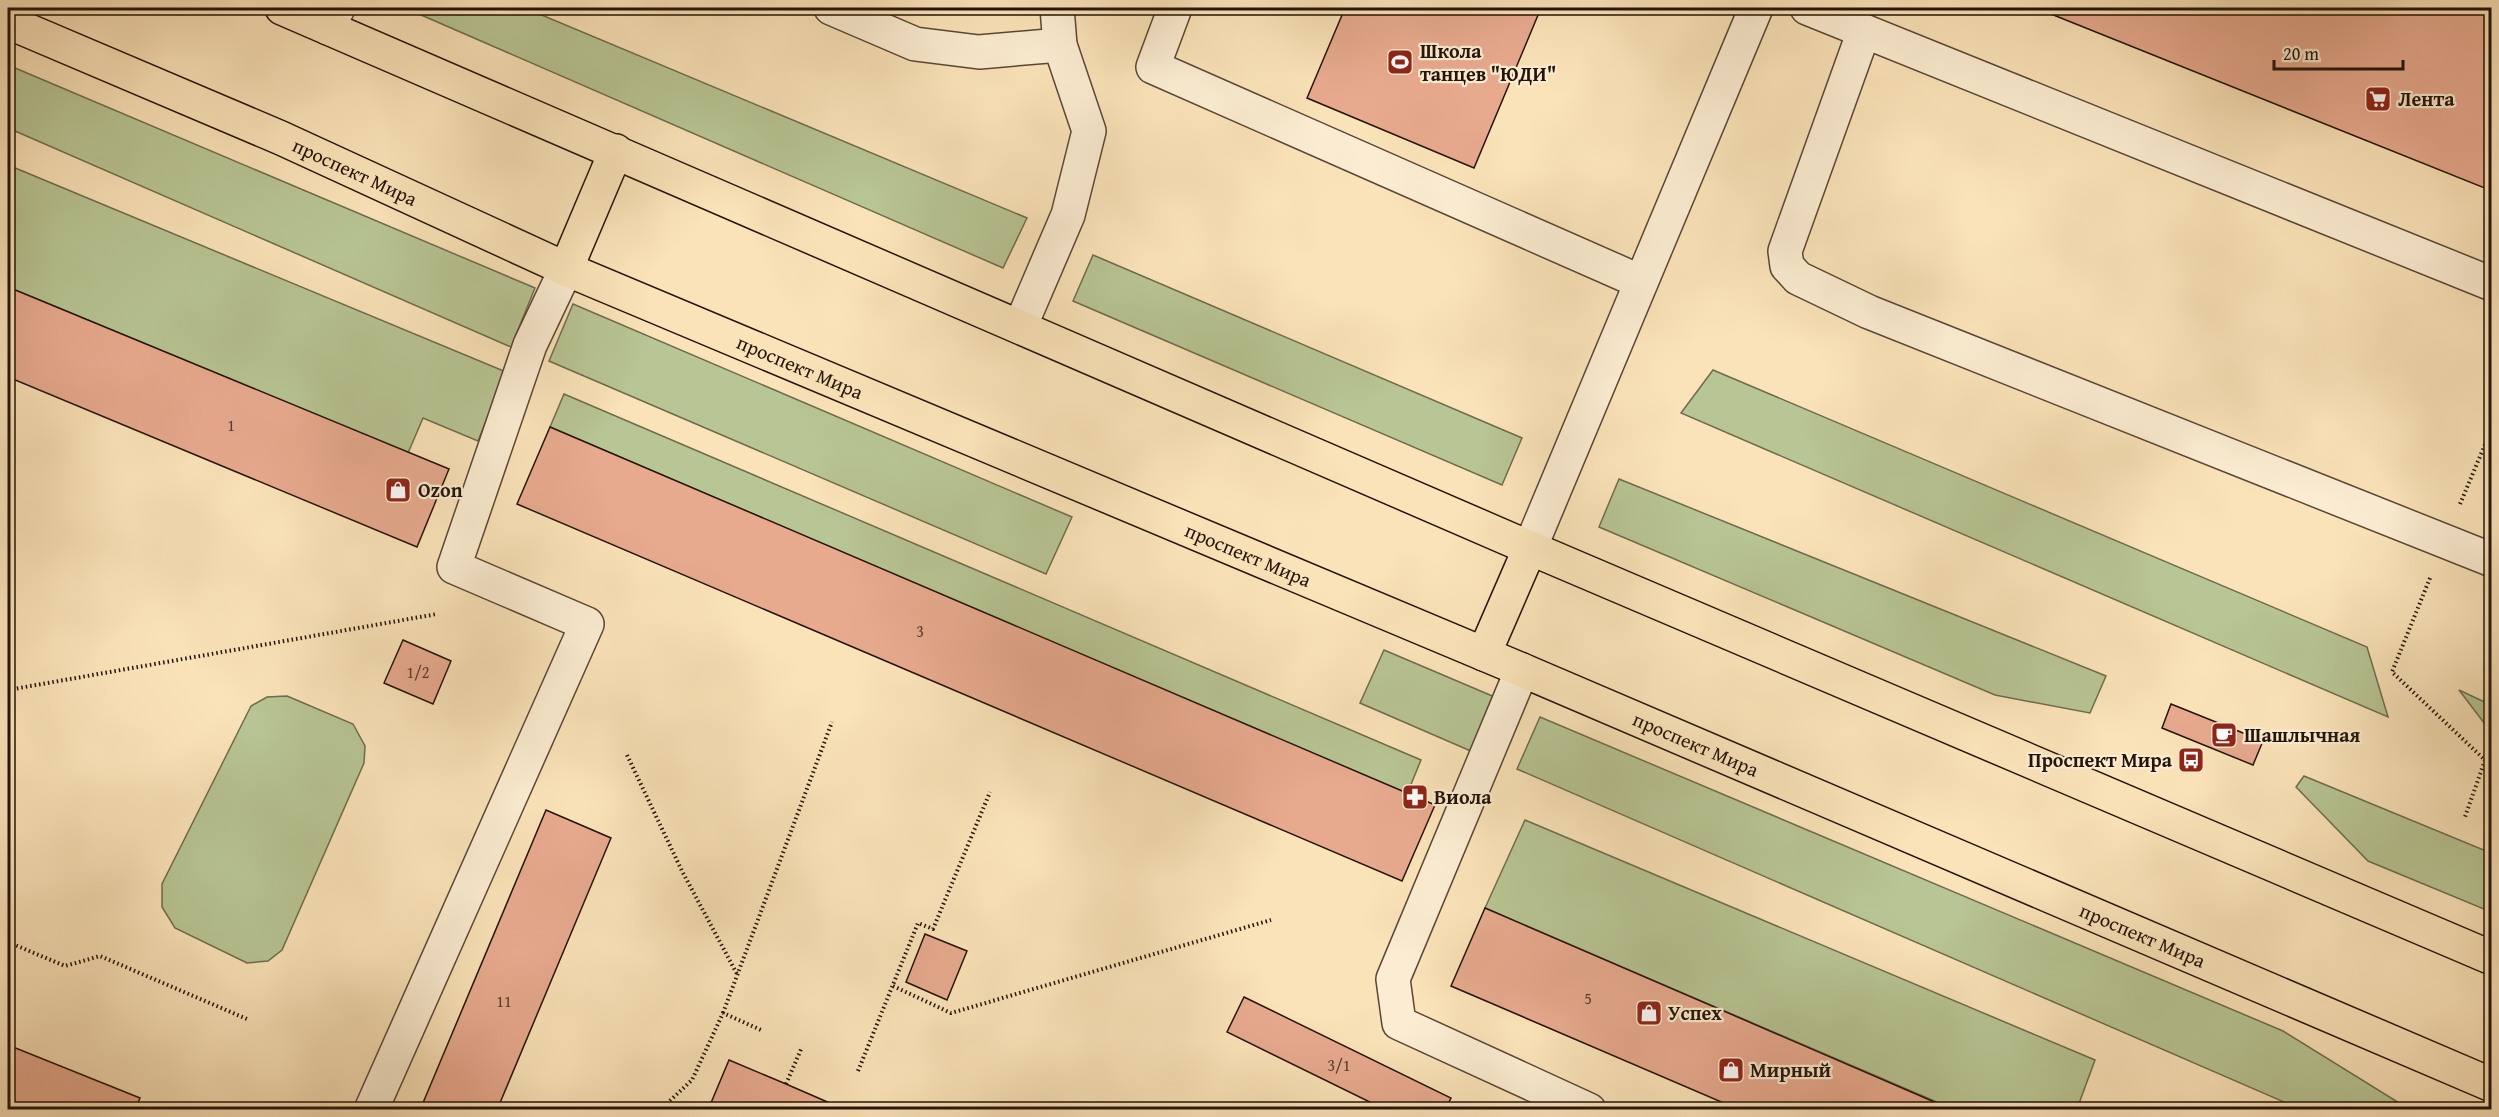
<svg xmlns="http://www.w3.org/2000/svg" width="2499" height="1117" font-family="'Gentium Book Plus',serif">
<rect width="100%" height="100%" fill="#fbe3b9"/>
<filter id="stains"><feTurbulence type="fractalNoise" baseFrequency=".00333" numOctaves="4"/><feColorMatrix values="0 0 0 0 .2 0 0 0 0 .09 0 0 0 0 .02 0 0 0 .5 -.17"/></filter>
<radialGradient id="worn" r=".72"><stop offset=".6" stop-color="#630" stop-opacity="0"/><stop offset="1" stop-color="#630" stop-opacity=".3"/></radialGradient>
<g fill="#b8c594" stroke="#6e6c4e" stroke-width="1.5">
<path d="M405 8H525L1027 218 1003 268Z"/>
<path d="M8 65 535 288 511 347 8 128Z"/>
<path d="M8 165 506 372 478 441 423 418 408 453 8 287Z"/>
<path d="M1093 255 1522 438 1502 485 1073 301Z"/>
<path d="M573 304 1072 517 1046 574 549 361Z"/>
<path d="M1713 370 2367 647 2388 717 1681 413Z"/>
<path d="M564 394 1421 760 1407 794 550 427Z"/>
<path d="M1619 479 2106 676 2090 713 1995 695 1599 527Z"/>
<path d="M1384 650 1497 698 1473 752 1360 703Z"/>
<path d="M2459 690 2491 705V732Z"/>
<path d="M287 696 353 724 365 746 364 763 282 950 268 961 247 963 175 928 162 907V884L251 706 267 697Z"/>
<path d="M1540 717 2283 1031 2409 1109H2300L1517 769Z"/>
<path d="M2304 776 2491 853V912L2368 861 2296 787Z"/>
<path d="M1525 820 2095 1060 2077 1109H1953L1485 908Z"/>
</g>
<g fill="#e8aa8f" stroke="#231309" stroke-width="1.5">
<path d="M1345 8H1541L1474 168 1307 98Z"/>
<path d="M2036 8H2492V191Z"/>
<path d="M8 287 449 469 417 547 8 377Z"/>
<path d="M550 427 1435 805 1402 881 517 504Z"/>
<path d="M403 640 451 661 433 704 384 683Z"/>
<path d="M2171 704 2263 741 2253 765 2162 728Z"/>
<path d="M546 810 611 838 497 1110H420Z"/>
<path d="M1485 908 1953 1110H1740L1451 986Z"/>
<path d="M925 934 967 951 947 1000 906 982Z"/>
<path d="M1244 997 1451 1098 1445 1110H1386L1227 1032Z"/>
<path d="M8 1045 140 1098 135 1110H8Z"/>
<path d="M729 1060 786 1084 846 1110H708Z"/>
</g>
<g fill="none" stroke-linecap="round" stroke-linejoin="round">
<defs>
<g id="minor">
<path d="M831 8 915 44 979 52 1060 45"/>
<path d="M1175 8 1153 67 1641 282"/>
<path d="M1807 8 2492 284"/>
<path d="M328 28 338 8"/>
<path d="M1864 31 1785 251 1787 266 1798 278 1869 312 2492 560"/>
<path d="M1020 327 1068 215 1089 131 1060 45 1057 8"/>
<path d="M1530 548 1756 8"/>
<path d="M1522 670 1393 979 1399 1023 1589 1110"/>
<path d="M371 1110 587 624 454 567 530 345 566 269"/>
</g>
<g id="major">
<path d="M282 8 1530 548 2492 958"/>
<path id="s1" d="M8 22 281 138 566 269 1522 670 2492 1085"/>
<path d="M566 269 616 151"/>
<path d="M1484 654 1530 548"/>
</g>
</defs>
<use href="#minor" stroke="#594735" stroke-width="36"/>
<use href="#major" stroke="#231309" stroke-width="36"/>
<g stroke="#231309" stroke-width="4" stroke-dasharray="1.5 3" stroke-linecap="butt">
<path d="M2460 504 2492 428"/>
<path d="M2430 578 2392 672 2485 760 2465 817"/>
<path d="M8 690 437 614"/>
<path d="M627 755 682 871 737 974"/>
<path d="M8 942 65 966 100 956 247 1019"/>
<path d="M893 986 951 1013 1271 920"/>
<path d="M723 1013 832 722"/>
<path d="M858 1071 918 923 933 929 990 792"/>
<path d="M786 1084 802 1047"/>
<path d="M660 1110 692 1080 723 1013 761 1030"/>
</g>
<use href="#minor" stroke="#fcedd2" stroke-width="33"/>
<use href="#major" stroke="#fbe3b9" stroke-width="33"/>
</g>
<defs>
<symbol id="stadium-square" viewBox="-11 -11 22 22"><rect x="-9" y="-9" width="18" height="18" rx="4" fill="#8f2418" stroke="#fcedd2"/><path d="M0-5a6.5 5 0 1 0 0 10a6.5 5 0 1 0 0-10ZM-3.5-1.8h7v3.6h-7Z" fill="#fff"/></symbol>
<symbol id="supermarket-square" viewBox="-11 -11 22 22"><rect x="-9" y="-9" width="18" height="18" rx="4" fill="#8f2418" stroke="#fcedd2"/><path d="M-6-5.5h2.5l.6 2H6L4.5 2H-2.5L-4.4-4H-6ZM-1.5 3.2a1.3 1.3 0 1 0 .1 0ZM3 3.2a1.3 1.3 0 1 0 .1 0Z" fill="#fff"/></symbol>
<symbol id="shop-square" viewBox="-11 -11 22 22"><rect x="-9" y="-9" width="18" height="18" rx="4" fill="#8f2418" stroke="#fcedd2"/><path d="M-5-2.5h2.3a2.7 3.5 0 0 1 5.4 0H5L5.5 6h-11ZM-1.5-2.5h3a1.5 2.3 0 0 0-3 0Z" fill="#fff"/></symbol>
<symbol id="cafe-square" viewBox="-11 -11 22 22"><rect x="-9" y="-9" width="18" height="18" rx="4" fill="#8f2418" stroke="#fcedd2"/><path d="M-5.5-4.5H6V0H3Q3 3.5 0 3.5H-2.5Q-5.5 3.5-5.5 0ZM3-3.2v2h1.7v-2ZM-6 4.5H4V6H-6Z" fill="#fff"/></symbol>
<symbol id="bus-square" viewBox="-11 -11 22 22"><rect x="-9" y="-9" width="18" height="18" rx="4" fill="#8f2418" stroke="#fcedd2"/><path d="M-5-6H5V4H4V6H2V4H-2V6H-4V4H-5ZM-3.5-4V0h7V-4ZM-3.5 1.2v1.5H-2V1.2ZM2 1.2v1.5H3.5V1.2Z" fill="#fff"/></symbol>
<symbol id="pharmacy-square" viewBox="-11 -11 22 22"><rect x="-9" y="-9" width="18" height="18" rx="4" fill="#8f2418" stroke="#fcedd2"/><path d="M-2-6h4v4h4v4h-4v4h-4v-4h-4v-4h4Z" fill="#fff"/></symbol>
</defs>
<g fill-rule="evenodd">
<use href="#stadium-square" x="1385" y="47" width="30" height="30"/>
<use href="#supermarket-square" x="2363" y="84" width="30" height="30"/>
<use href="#shop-square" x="383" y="475" width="30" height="30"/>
<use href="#cafe-square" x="2209" y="720" width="30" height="30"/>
<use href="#bus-square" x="2176" y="745" width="30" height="30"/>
<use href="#pharmacy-square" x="1400" y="782" width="30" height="30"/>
<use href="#shop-square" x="1634" y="998" width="30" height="30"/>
<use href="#shop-square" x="1716" y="1055" width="30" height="30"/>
</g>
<g text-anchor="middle" stroke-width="4.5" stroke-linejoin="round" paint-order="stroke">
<g font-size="16" fill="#54392a">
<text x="231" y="431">1</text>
<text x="920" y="637">3</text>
<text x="418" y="678">1/2</text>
<text x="1588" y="1004">5</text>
<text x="504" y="1007">11</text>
<text x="1339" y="1071">3/1</text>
</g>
<g font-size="20" font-weight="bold" fill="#231309" stroke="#fcedd2" text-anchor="start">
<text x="1420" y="58">Школа<tspan x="1420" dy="23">танцев "ЮДИ"</tspan></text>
<text x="2398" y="106">Лента</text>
<text x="418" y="497">Ozon</text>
<text x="2244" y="742">Шашлычная</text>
<text x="2172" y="767" text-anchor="end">Проспект Мира</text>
<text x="1434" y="804">Виола</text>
<text x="1668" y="1020">Успех</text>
<text x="1750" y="1077">Мирный</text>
</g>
<g font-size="20" fill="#231309" stroke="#fcedd2">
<text dy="7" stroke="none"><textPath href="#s1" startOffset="378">проспект Мира</textPath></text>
<text dy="7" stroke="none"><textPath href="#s1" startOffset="864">проспект Мира</textPath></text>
<text dy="7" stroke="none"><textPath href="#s1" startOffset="1350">проспект Мира</textPath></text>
<text dy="7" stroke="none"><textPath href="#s1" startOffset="1836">проспект Мира</textPath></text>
<text dy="7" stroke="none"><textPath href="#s1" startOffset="2322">проспект Мира</textPath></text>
</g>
</g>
<rect width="2499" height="1117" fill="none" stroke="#fbe3b9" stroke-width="30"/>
<rect x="9" y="9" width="2481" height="1099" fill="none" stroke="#231309" stroke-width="3"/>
<rect x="15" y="15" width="2469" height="1087" fill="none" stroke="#231309" stroke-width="1.5"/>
<path d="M2274 60v9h129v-9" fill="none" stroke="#231309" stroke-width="3"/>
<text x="2283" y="60" font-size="18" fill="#231309" stroke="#fcedd2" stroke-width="4.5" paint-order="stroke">20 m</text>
<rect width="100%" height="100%" filter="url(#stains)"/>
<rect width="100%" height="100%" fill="url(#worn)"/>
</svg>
